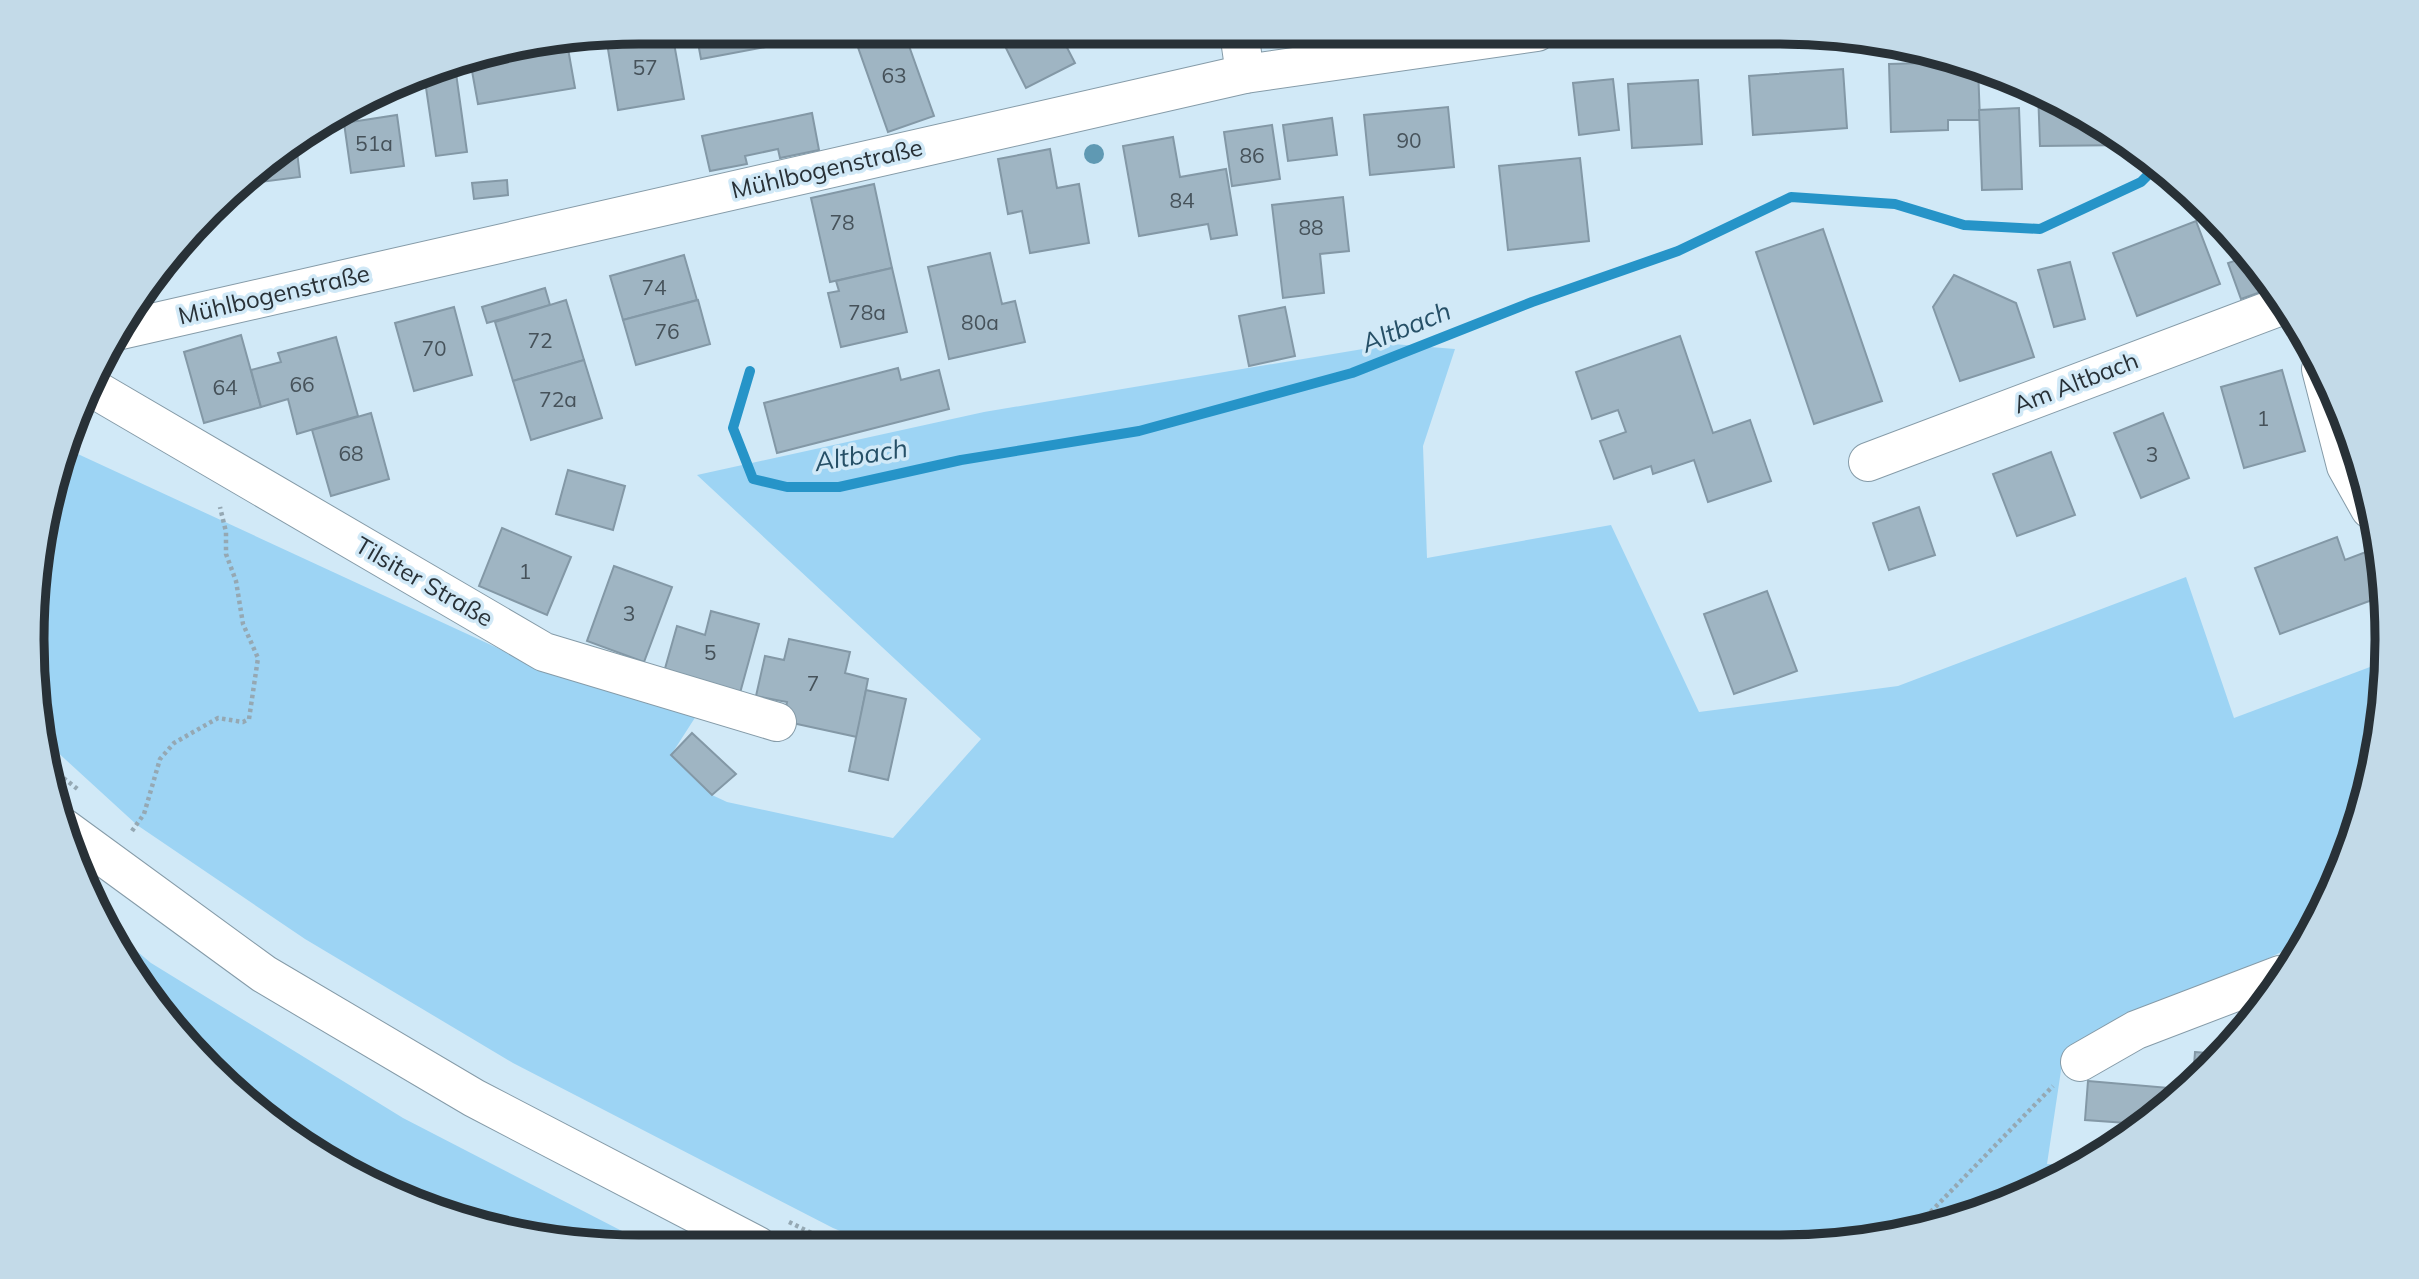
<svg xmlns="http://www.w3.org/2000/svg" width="2419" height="1279" font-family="Mulish,sans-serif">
<rect width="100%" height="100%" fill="#d1e9f7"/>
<g fill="#9dd4f4">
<path d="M1393 344 1455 349 1423 446 1427 558 1611 525 1699 712 1898 686 2186 577 2234 718 2386 661V680L2367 797 2325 909 2302 942 2063 1057 2047 1164H2083L2012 1201 1859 1242 874 1245 833 1228 513 1063 305 939 137 825 42 738 33 680 52 483 67 449 541 668 698 713 671 755 712 795 727 802 893 838 981 739 697 475 984 412Z"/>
<path d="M108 927 151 963 403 1118 651 1246H600L482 1227 370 1185 209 1069Z"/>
</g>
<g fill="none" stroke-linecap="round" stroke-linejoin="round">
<path stroke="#2694c8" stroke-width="10" d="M750 371 733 428 753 479 787 487H839L961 460 1139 431 1352 373 1532 302 1678 251 1791 197 1895 204 1964 225 2040 229 2141 182 2158 165"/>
</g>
<g fill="#9fb5c3" stroke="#8398a6" stroke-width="2">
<path d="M640 32H672L684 99 618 110 606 37Z"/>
<path d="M696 32H780L782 44 701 59Z"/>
<path d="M865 32H904L934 116 888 132 854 36Z"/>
<path d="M998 32H1059L1075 63 1026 88Z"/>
<path d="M567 43 575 88 478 104 470 60Z"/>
<path d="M1962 62 1978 68 1980 120H1948V130L1891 132 1889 64Z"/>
<path d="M455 66 467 152 436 156 424 74 434 69Z"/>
<path d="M1843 69 1847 128 1753 135 1749 76Z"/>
<path d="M1613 79 1619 130 1579 135 1573 83Z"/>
<path d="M1698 80 1702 144 1632 148 1628 84Z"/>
<path d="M2038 90 2049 94 2129 145 2040 146Z"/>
<path d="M1448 107 1454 167 1370 175 1364 115Z"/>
<path d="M2019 108 2022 189 1982 190 1979 110Z"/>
<path d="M812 113 819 150 780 158 778 149 745 156 747 164 710 171 702 136Z"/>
<path d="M397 115 404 166 351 173 344 123Z"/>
<path d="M1332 118 1337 155 1288 161 1283 125Z"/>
<path d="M1272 125 1280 179 1232 186 1224 132Z"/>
<path d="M1173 137 1180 177 1226 169 1237 235 1211 239 1208 224 1139 236 1123 146Z"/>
<path d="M296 143 300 177 244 184 269 157Z"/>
<path d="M1050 149 1057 188 1079 184 1089 243 1030 253 1022 211 1008 214 998 159Z"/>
<path d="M1580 158 1589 241 1508 250 1499 166Z"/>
<path d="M507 180 508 195 474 199 472 183Z"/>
<path d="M874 184 892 268 830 282 811 198Z"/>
<path d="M1343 197 1349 251 1320 254 1324 293 1283 298 1272 205Z"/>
<path d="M2196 221 2220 284 2137 316 2113 253Z"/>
<path d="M1823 229 1882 401 1814 424 1756 252Z"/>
<path d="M990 253 1002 304 1015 301 1025 342 949 359 928 267Z"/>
<path d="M684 255 697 300 623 320 610 276Z"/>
<path d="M2249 256 2272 288 2241 299 2228 263Z"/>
<path d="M2070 262 2085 319 2054 327 2038 270Z"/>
<path d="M892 268 907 332 841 347 828 293 839 291 836 281Z"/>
<path d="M1954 275 2016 303 2034 357 1960 381 1933 307Z"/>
<path d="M545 288 550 305 487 323 482 307Z"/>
<path d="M566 300 584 360 513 381 495 322Z"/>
<path d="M698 300 710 344 636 365 623 320Z"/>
<path d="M454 307 472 375 414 391 395 323Z"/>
<path d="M1285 307 1295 356 1249 366 1239 316Z"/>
<path d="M241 335 261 407 204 423 184 352Z"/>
<path d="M1680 336 1713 433 1750 420 1771 481 1708 502 1694 460 1653 474 1651 466 1614 479 1600 441 1626 432 1618 410 1592 419 1576 372Z"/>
<path d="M336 337 358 416 297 434 288 399 261 407 251 370 281 362 278 353Z"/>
<path d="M584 360 602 418 531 440 513 381Z"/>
<path d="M898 368 901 380 939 370 949 409 777 453 764 403Z"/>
<path d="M2282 370 2305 451 2244 468 2221 387Z"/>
<path d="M371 413 389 479 331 496 312 430Z"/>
<path d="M2163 413 2189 478 2141 498 2114 433Z"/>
<path d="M2051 452 2075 515 2017 536 1993 474Z"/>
<path d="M568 470 625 486 613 530 556 514Z"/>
<path d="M1919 507 1935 555 1889 570 1873 523Z"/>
<path d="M502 528 571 557 547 615 479 586Z"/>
<path d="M2337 537 2345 560 2371 550 2383 581V596L2280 634 2255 568Z"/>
<path d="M614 566 672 587 644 662 587 641Z"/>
<path d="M1767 591 1797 671 1734 694 1704 614Z"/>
<path d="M711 611 759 624 740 693 664 672 677 626 705 635Z"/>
<path d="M789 639 850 652 845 673 868 679 857 737 783 721 787 702 756 696 765 656 784 660Z"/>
<path d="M866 690 906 699 888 780 849 771Z"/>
<path d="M692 733 736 774 712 795 671 755Z"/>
<path d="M2195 1052 2221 1054 2193 1079Z"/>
<path d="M2088 1081 2181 1089 2141 1124 2085 1120Z"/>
</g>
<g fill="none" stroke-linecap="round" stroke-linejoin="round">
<defs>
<g id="minor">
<path d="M1239 32 1245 74"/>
<path d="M121 330 1245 74 1537 32"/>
<path d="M2321 369 2346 466 2370 509"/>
<path d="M94 389 544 652 777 722"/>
<path d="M1868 462 2284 305"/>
<path d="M2080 1062 2136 1030 2280 975"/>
</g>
<path id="major" d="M64 828 264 974 474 1098 758 1246"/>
</defs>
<use href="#minor" stroke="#859ba8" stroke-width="40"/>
<use href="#major" stroke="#859ba8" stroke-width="40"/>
<g stroke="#95a8b3" stroke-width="4.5" stroke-dasharray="3.5 3.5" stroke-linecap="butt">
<path d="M47 765 80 791"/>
<path d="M132 831 144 814 160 759 174 743 218 718 243 722 249 719 258 658 243 624 236 581 226 554V532L220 507"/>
<path d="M789 1222 836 1245"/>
<path d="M1916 1227 2053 1086"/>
</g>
<use href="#minor" stroke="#fff" stroke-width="38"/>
<use href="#major" stroke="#fff" stroke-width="38"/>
</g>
<circle fill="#5f99b3" cx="1094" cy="154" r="10"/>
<g text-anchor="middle" stroke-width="7" stroke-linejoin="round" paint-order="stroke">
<g font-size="21" fill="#46525a">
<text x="645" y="75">57</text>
<text x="894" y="83">63</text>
<text x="1409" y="148">90</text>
<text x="374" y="151">51a</text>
<text x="1252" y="163">86</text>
<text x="1182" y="208">84</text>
<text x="842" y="230">78</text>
<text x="1311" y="235">88</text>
<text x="654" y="295">74</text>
<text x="867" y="320">78a</text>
<text x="980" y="330">80a</text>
<text x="667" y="339">76</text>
<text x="540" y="348">72</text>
<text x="434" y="356">70</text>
<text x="302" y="392">66</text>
<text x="225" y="395">64</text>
<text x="558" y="407">72a</text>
<text x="2263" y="426">1</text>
<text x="351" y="461">68</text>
<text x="2152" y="462">3</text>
<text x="525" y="579">1</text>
<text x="629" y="621">3</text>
<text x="710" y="660">5</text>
<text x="813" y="691">7</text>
</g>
<g font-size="24" fill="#283137" stroke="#d1e9f7">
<text transform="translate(827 169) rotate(-13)" y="8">Mühlbogenstraße</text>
<text transform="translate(274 295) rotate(-13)" y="8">Mühlbogenstraße</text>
<text transform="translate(2076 383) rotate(-21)" y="8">Am Altbach</text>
<text transform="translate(424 582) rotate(30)" y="8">Tilsiter Straße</text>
</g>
<g font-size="26" font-style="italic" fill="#265067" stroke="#d1e9f7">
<text transform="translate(1406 327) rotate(-22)" y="9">Altbach</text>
<text transform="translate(861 455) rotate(-9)" y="9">Altbach</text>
</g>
</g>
<path d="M0 0H2419V1279H0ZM639 44H1780A595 595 0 0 1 2375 639V640A595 595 0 0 1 1780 1235H639A595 595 0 0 1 44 640V639A595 595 0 0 1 639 44Z" fill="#c3dae8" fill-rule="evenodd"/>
<path fill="none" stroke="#283137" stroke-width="9" d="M639 44H1780A595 595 0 0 1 2375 639V640A595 595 0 0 1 1780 1235H639A595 595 0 0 1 44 640V639A595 595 0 0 1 639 44Z"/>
</svg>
